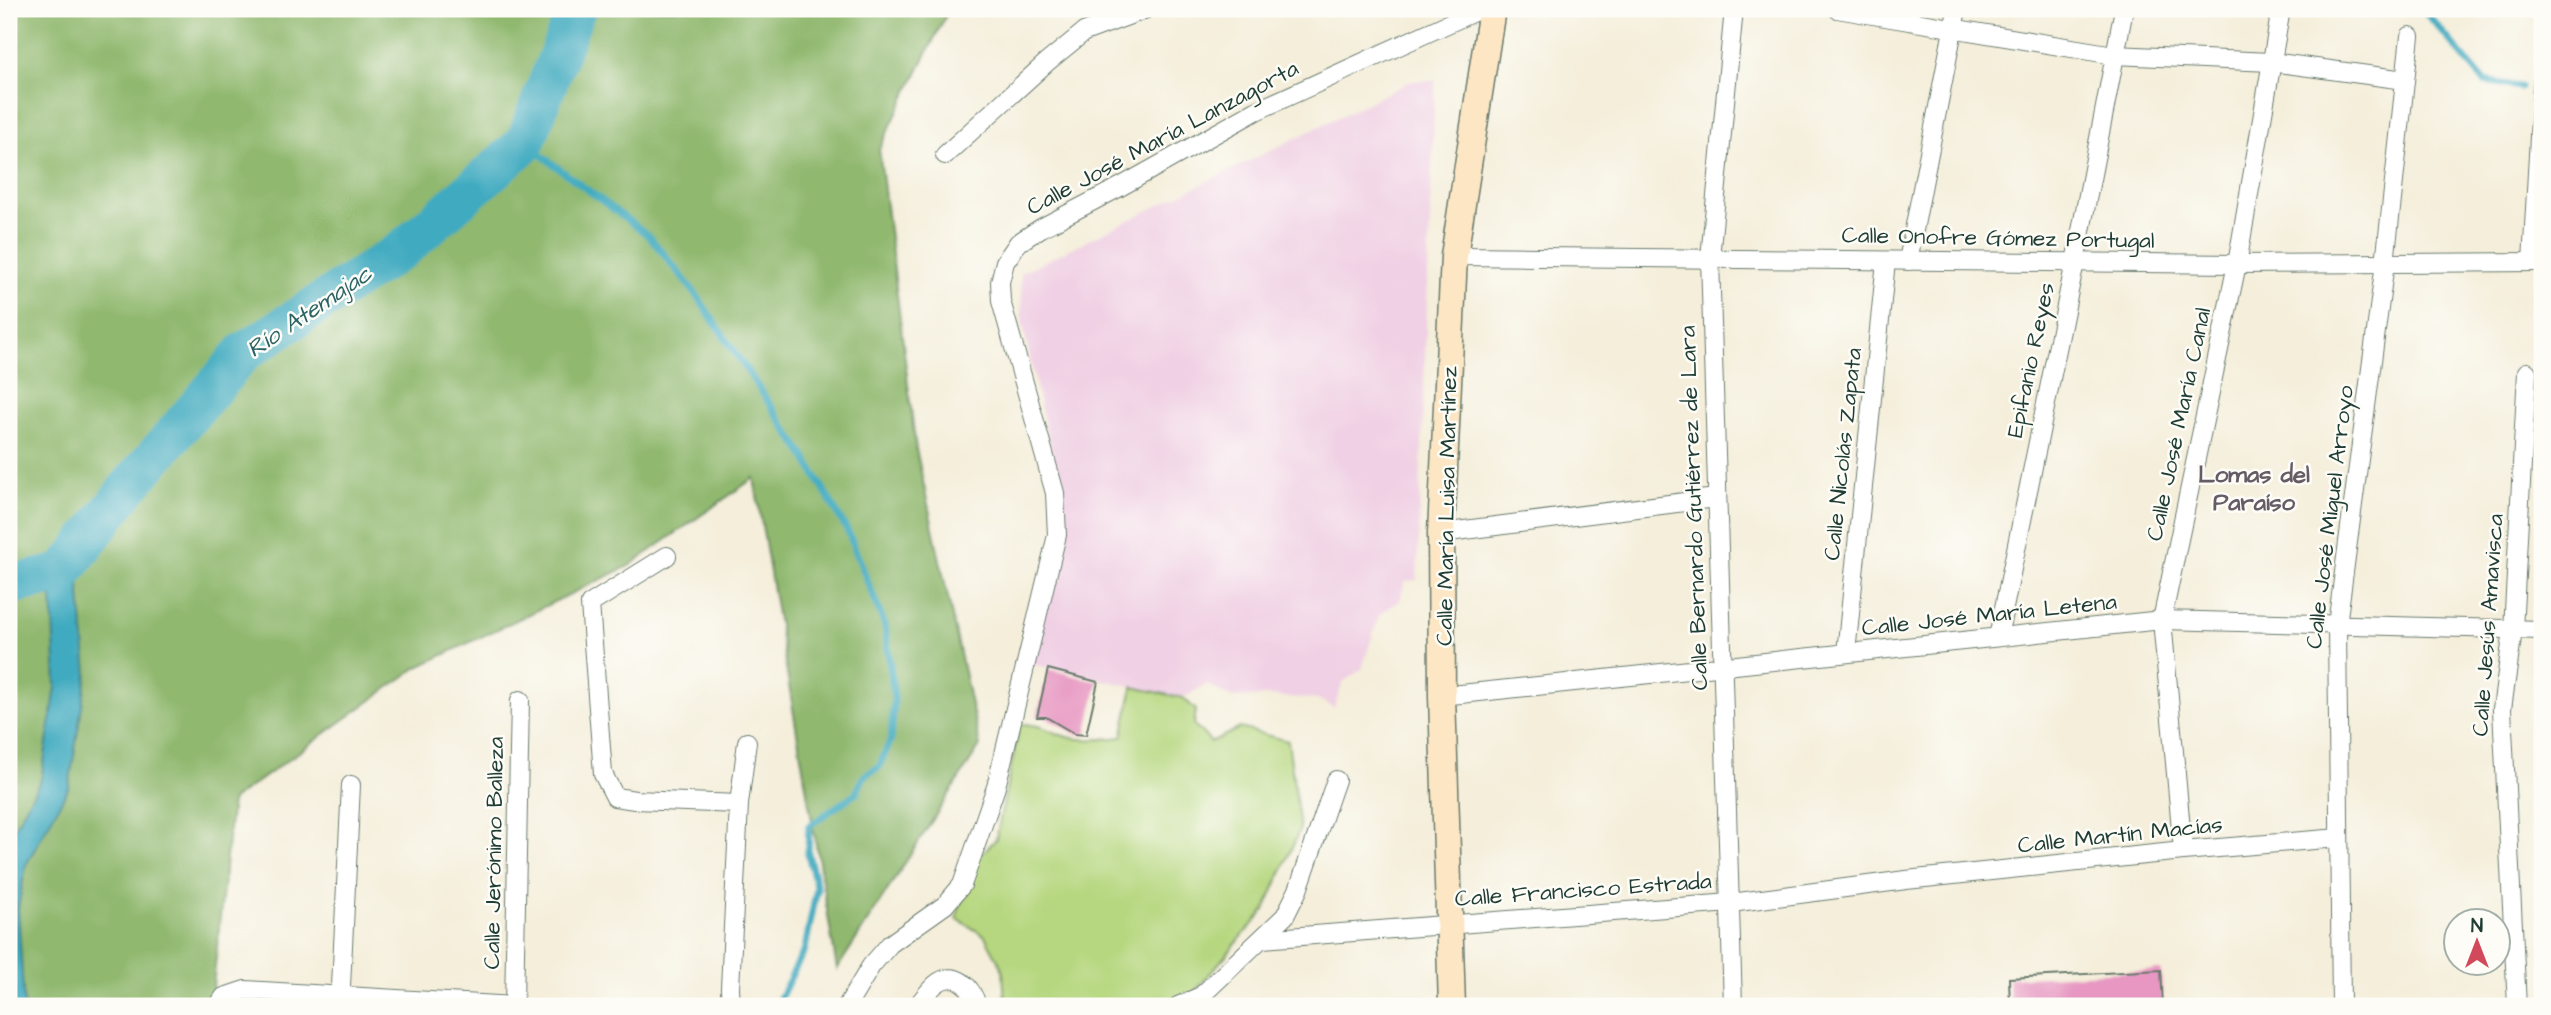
<svg xmlns="http://www.w3.org/2000/svg" width="2551" height="1015" font-family="'Architects Daughter',sans-serif">
<rect width="100%" height="100%" fill="#fdfcf7"/>
<filter id="ink" filterUnits="userSpaceOnUse"><feTurbulence type="fractalNoise" baseFrequency=".0143" numOctaves="2"/><feDisplacementMap in="SourceGraphic" scale="14" xChannelSelector="R" yChannelSelector="G"/><feConvolveMatrix kernelMatrix="1 2 1 2 8 2 1 2 1" color-interpolation-filters="sRGB"/></filter>
<filter id="wash" filterUnits="userSpaceOnUse"><feTurbulence type="fractalNoise" baseFrequency=".00686" numOctaves="4" result="noise"/><feDisplacementMap in="SourceGraphic" scale="28" xChannelSelector="R" yChannelSelector="G"/><feGaussianBlur stdDeviation="1.57" result="paint"/><feColorMatrix in="noise" values="0 0 0 0 0 0 0 0 0 0 0 0 0 0 0 0 0 1.4 0 .05"/><feComposite in="paint" operator="in"/></filter>
<g filter="url(#wash)">
<rect width="100%" height="100%" fill="#f4eeda"/>
<path fill="#f0d0e4" d="M1412 81H1435L1417 580 1405 581 1400 600 1379 615 1362 669 1343 682 1334 708 1318 699 1268 696 1232 698 1207 684 1183 698 1032 664 1067 527 1022 322 1021 273Z"/>
<path fill="#b6d77f" stroke="#6a8a5a" stroke-width="2" d="M1133 687 1183 698 1196 710 1194 725 1211 742 1240 728 1288 741 1300 829 1265 910 1189 998 1151 1006H1005L1003 970 985 936 956 918 977 859 996 839 1020 724C1044 725 1044 729 1064 736 1083 742 1102 739 1122 737Z"/>
<path fill="#90b86e" stroke="#587a51" stroke-width="2" d="M9 9H949L879 149 916 449 980 746 837 969 754 478 629 566 416 668 232 800 211 1006H9Z"/>
<path fill="#41aac0" stroke="#30747a" stroke-width="2" d="M57 559 79 581 87 674 69 787 26 865 18 908 24 1006H9V837L41 780 56 687 52 596 9 597V571Z"/>
<g fill="none" stroke-linecap="round" stroke-linejoin="round">
<g stroke="#41aac0" stroke-width="7">
<path d="M2423 9 2484 81 2520 87"/>
<path d="M525 143 649 236 695 293 805 457 848 532 885 626 894 698 891 739 879 767 865 775 856 793 809 826 808 854 817 888 805 949 776 1006"/>
</g>
<path stroke="#41aac0" stroke-width="40" d="M9 585 63 573 127 489 244 352 402 250 525 143 576 9"/>
</g>
<g id="blocks">
<g fill="#e797c2">
<path d="M1048 669 1098 682 1086 735 1075 734 1046 717H1037Z"/>
<path d="M2161 970 2163 1006H2010L2009 978Z"/>
</g>
</g>
</g>
<g filter="url(#ink)">
<use href="#blocks" fill-opacity="0" stroke="#6a7b6e" stroke-width="2"/>
<g fill="none" stroke-linecap="round" stroke-linejoin="round">
<defs>
<g id="street">
<path d="M1837 9 2114 55 2271 62 2405 80"/>
<path d="M945 155 1046 63 1084 32 1146 9"/>
<path d="M1454 256 2237 264 2542 262"/>
<path d="M1908 261 1957 9"/>
<path d="M2532 262 2542 83"/>
<path d="M1441 533 1716 498"/>
<path d="M667 556 590 604 603 774 615 797 635 800 739 804"/>
<path d="M1998 637 2075 262 2124 9"/>
<path d="M1846 653 1886 261"/>
<path d="M1442 696 2162 620 2542 630"/>
<path d="M2183 851 2162 620 2237 264 2281 9"/>
<path d="M1262 939 1731 903 1906 880 2183 851 2339 838"/>
<path d="M218 1006 224 997 245 990 514 1006"/>
<path d="M340 1006 351 785"/>
<path d="M514 1006 520 700"/>
<path d="M731 1006 730 988 739 804 747 742"/>
<path d="M847 1006 871 966 890 944 945 905 962 885 996 787 1057 535 1055 493 1001 301 1000 282 1005 262 1018 243 1041 228 1120 187 1256 111 1480 9"/>
<path d="M917 1006C923 999 929 990 936 984 955 968 973 988 977 1006"/>
<path d="M1178 1006 1201 996 1285 916 1298 890 1336 780"/>
<path d="M1733 1006 1710 258 1734 9"/>
<path d="M2341 1006 2337 625 2385 263 2410 36"/>
<path d="M2517 1006 2502 709 2513 630 2527 372"/>
</g>
<path id="secondary" d="M1452 1006 1442 696 1441 533 1454 256 1492 9"/>
</defs>
<use href="#street" stroke="#6a7b6e" stroke-width="20"/>
<use href="#secondary" stroke="#6a7b6e" stroke-width="29"/>
<use href="#street" stroke="#fff" stroke-width="18"/>
<use href="#secondary" stroke="#fce6c4" stroke-width="26"/>
</g>
</g>
<g text-anchor="middle" stroke-width="5" stroke-linejoin="round" paint-order="stroke">
<g font-size="23" fill="#1f3d34" stroke="#fdfcf7">
<text transform="translate(1162 137) rotate(-28)" y="8">Calle José María Lanzagorta</text>
<text transform="translate(1998 237) rotate(1)" y="8">Calle Onofre Gómez Portugal</text>
<text transform="translate(2030 360) rotate(-78)" y="8">Epifanio Reyes</text>
<text transform="translate(2178 424) rotate(-78)" y="8">Calle José María Canal</text>
<text transform="translate(1842 454) rotate(-84)" y="8">Calle Nicolás Zapata</text>
<text transform="translate(1446 506) rotate(-89)" y="8">Calle María Luisa Martínez</text>
<text transform="translate(1693 508) rotate(-92)" y="8">Calle Bernardo Gutiérrez de Lara</text>
<text transform="translate(2329 517) rotate(-83)" y="8">Calle José Miguel Arroyo</text>
<text transform="translate(1989 614) rotate(-6)" y="8">Calle José María Letena</text>
<text transform="translate(2487 625) rotate(-86)" y="8">Calle Jesús Amavisca</text>
<text transform="translate(2120 834) rotate(-6)" y="8">Calle Martín Macías</text>
<text transform="translate(493 853) rotate(-89)" y="8">Calle Jerónimo Balleza</text>
<text transform="translate(1583 889) rotate(-4)" y="8">Calle Francisco Estrada</text>
</g>
<g font-size="24" font-style="italic" fill="#2b6365" stroke="#fdfcf7">
<text transform="translate(309 311) rotate(-34)" y="8">Río Atemajac</text>
</g>
<g font-size="24" font-weight="bold" fill="#655c66" stroke="#fdfcf7">
<text x="2254" y="482">Lomas del<tspan x="2254" dy="28">Paraíso</tspan></text>
</g>
</g>
<rect width="2551" height="1015" fill="none" stroke="#fdfcf7" stroke-width="35"/>
<g transform="translate(2477 942)"><circle r="33" fill="#fdfcf7" stroke="#a4b0a9" stroke-width="2"/>
<path d="M0-5L12 26L0 18L-12 26Z" fill="#d1495b"/>
<text y="-10" font-size="19" font-weight="bold" text-anchor="middle" fill="#1f3d34">N</text>
</g>
</svg>
